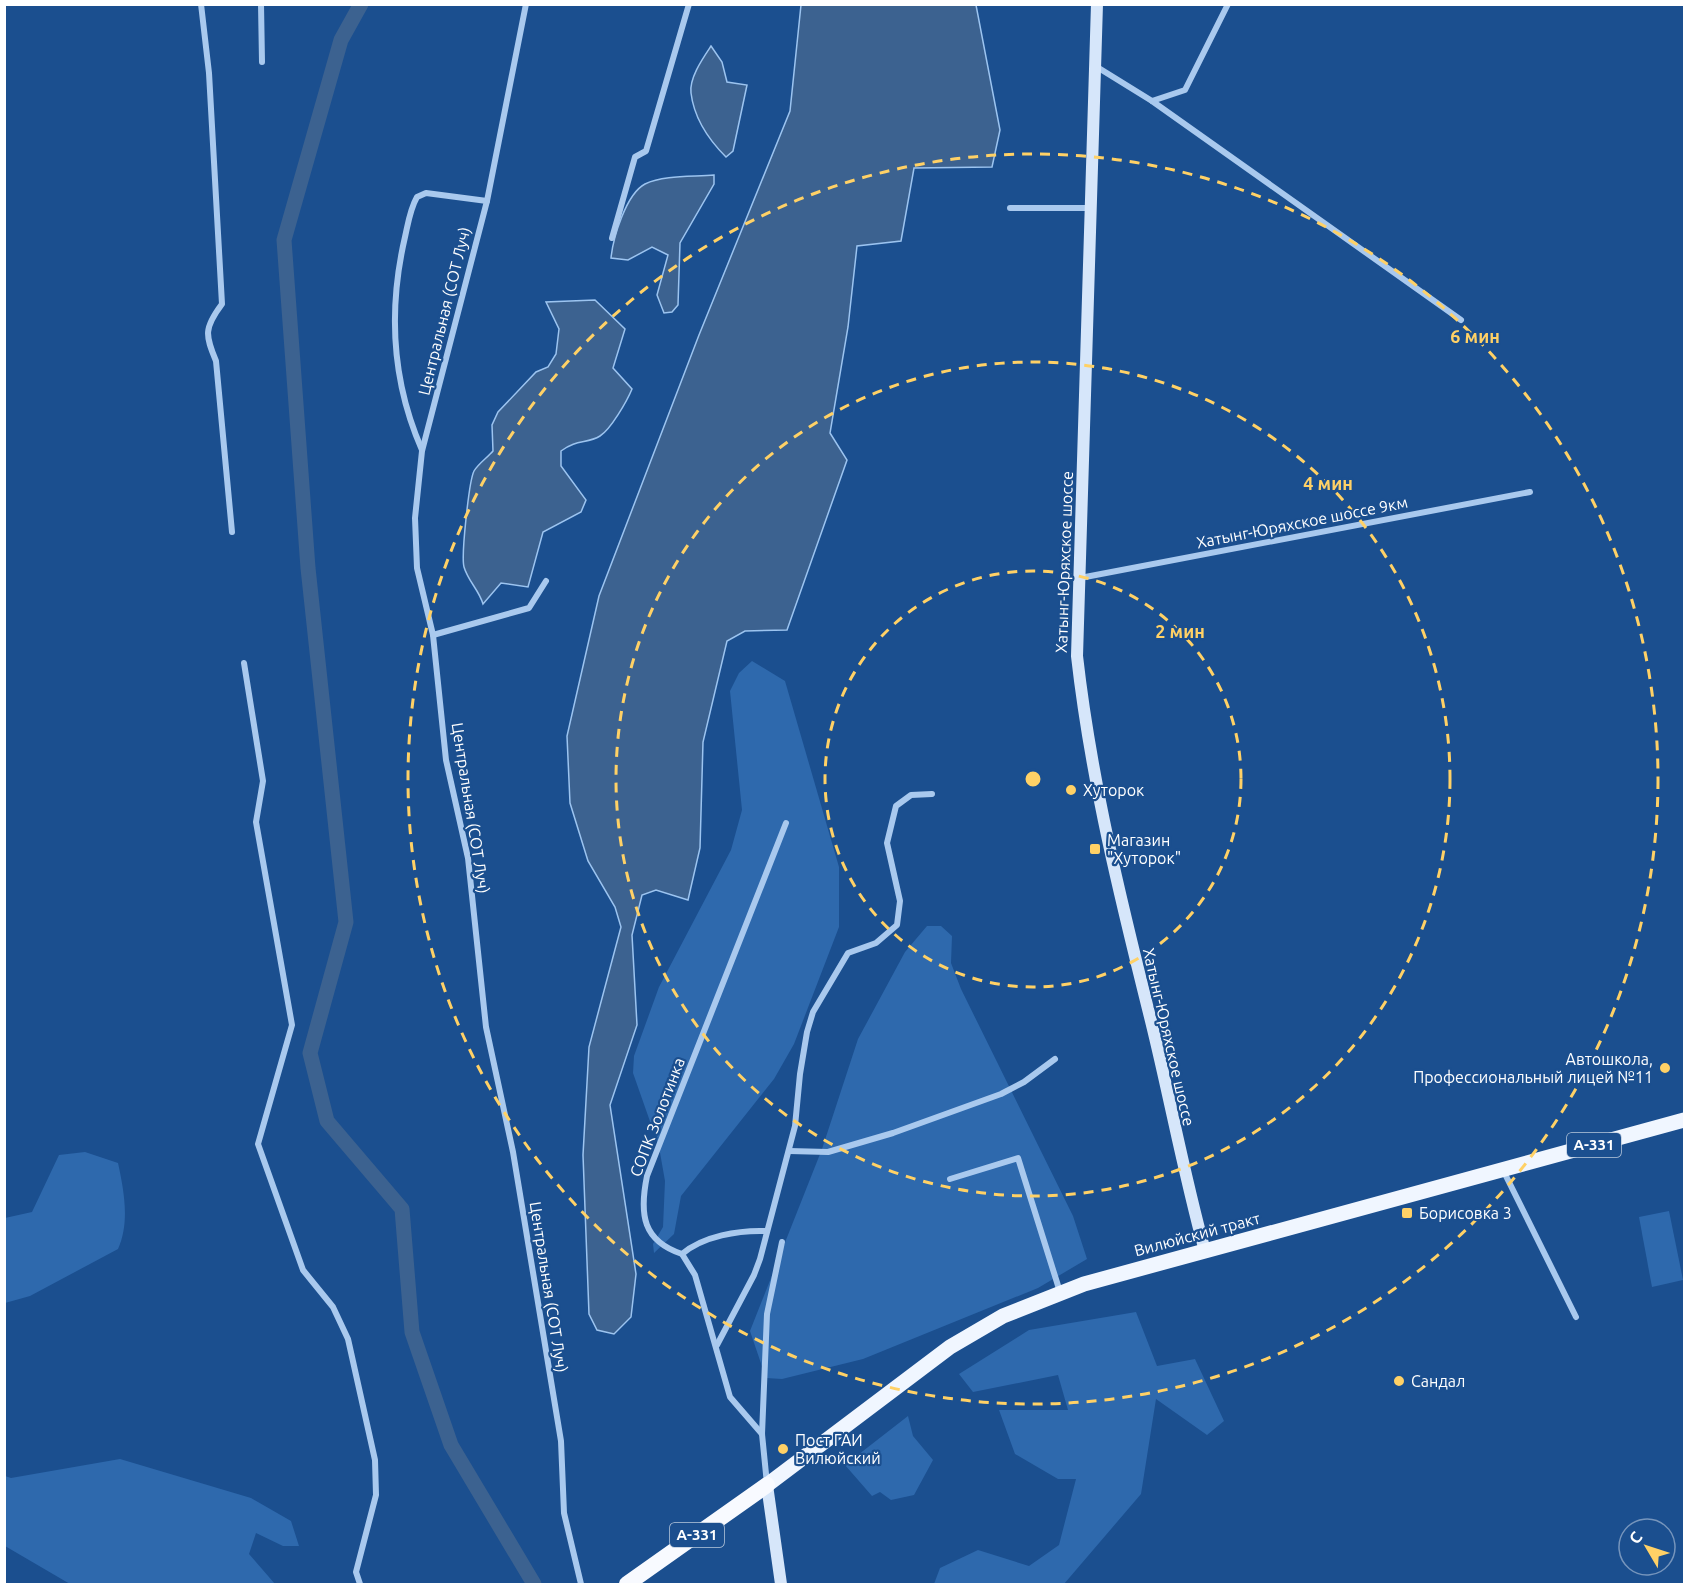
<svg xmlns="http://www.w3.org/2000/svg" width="1689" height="1589" font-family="Ubuntu,sans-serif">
<rect width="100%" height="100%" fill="#1b4f8f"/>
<g fill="#2e69ad">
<path d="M752 661 785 681 839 867V927L794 1044 774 1079 681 1196 674 1234 654 1253 653 1244 663 1227 665 1181 659 1147 633 1073 634 1056 659 987 731 850 742 810 730 691 739 673Z"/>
<path d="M927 926H941L952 936 951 963 961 989 1073 1216 1087 1259 1038 1288 863 1359 782 1379 766 1378 750 1331 822 1149 858 1039 905 952Z"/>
<path d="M85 1152 118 1163C124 1191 130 1222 118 1249L30 1296 5 1303V1218L32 1212 59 1155Z"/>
<path d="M1669 1211 1683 1280 1652 1287 1639 1217Z"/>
<path d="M1136 1312 1157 1366 1195 1359 1224 1421 1207 1435 1156 1399 1141 1494 1064 1584H934L940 1568 978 1550 1029 1566 1059 1545 1076 1479H1058L1015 1454 999 1410H1068L1058 1375 973 1392 959 1374 1029 1330Z"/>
<path d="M908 1416 913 1436 933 1460 914 1495 891 1500 880 1492 872 1496 845 1465Z"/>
<path d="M120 1459 251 1498 291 1521 299 1546H283L256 1533 249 1554 275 1584H70L5 1546V1476L11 1478Z"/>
</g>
<g fill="#3c6290" stroke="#9cc4f0" stroke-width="1.5">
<path d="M801 5H976L1000 130 992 167 914 168 901 241 857 246 848 327 830 433 847 460 787 630 745 631 727 641 703 742 700 848 688 900 656 890 642 895 632 935 637 1025 610 1105 636 1274 631 1317 614 1334 597 1330 589 1314 583 1155 589 1047 621 927 615 907 588 861 570 803 567 736 599 596 699 335 790 111Z"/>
<path d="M711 46 722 62 727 82 747 85 733 151 726 157C709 140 694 118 691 93 689 78 703 58 711 46Z"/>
<path d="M714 175V184L680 243 678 305 672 312 664 313 657 295 668 255 652 247 628 260 611 258C613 238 626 194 645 184 664 175 694 177 714 175Z"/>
<path d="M595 300 625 329 613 368 632 389C627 401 611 429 600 436 587 444 577 439 561 451V466L586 500 581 512 543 532 528 587 501 583 483 604C479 590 468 581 464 567 461 556 469 481 474 471 478 464 488 457 493 451L492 425 498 412 536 372 548 367 556 354 559 329 546 302Z"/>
</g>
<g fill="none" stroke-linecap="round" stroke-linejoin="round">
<path stroke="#3c6290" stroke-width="15" d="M361 4 341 40 284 240 308 568 346 922 310 1053 327 1121 402 1209 412 1332 451 1445 534 1584"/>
<g stroke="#a9c9ee" stroke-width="6">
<path d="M201 4 209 73 222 304C204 328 205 335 216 361L232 532"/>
<path d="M261 4 262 62"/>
<path d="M526 4 487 201 422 451 415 518 417 568 433 635 446 760 468 858 486 1027 513 1152 561 1441 564 1513 581 1584"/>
<path d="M1097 67 1152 101 1461 320"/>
<path d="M1152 101 1185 90 1228 4"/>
<path d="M1010 208H1092"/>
<path d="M612 238 635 157 646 151 689 4"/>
<path d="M422 450C392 382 388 310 405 237 408 224 410 209 417 197L426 193 487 201"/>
<path d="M1080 578 1530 492"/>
<path d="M433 635 529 608 546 581"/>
<path d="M244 663 263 781 256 822 292 1025 258 1144 303 1270 333 1307 348 1339 375 1460 376 1495 356 1572 360 1584"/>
<path d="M789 1151 828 1152 893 1133 1001 1094 1024 1082 1055 1059"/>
<path d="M1503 1170 1576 1317"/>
<path d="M950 1179 1018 1158 1060 1292"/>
<path d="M682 1254C703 1236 739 1230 766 1231"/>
<path d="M717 1345 754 1275 760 1259 795 1126 800 1074 807 1032 813 1012 848 953 876 943 897 925 900 901 887 843 896 806 911 795 932 794"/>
<path d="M762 1434 730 1397 695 1275 682 1254C643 1241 639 1215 647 1176L786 823"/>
<path d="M767 1484 762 1434 767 1314 782 1242"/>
</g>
<g stroke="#d6e6fa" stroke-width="12">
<path d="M1097 4 1077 656C1091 780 1121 901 1151 1021 1170 1098 1184 1175 1205 1251"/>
<path d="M767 1485 781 1584"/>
</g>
<path stroke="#f0f6ff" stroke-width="15" d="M767 1485 950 1347 1003 1316 1084 1284 1684 1120"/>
<path stroke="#f8faff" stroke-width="16" d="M627 1584 767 1485"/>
</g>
<g fill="none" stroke="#ffd166" stroke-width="3" stroke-dasharray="10 8">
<circle cx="1033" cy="779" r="208"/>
<circle cx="1033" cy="779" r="417"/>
<circle cx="1033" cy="779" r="625"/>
</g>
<g fill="#ffd166" stroke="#1b4f8f" stroke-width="2">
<circle cx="1071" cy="790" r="6"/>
<rect x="1089" y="843" width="12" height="12" rx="3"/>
<circle cx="1665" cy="1068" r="6"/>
<rect x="1401" y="1207" width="12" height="12" rx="3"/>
<circle cx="1399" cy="1381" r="6"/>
<circle cx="783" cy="1449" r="6"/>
</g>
<g text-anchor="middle" stroke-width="4.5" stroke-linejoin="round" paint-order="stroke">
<g fill="#1b4f8f" stroke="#bbcadd" stroke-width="1.5">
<rect x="1567" y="1133" width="54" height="24" rx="4.5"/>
<rect x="670" y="1523" width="54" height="24" rx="4.5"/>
</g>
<g font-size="15" font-weight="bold" fill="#fff">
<text x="1594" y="1150">А-331</text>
<text x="697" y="1540">А-331</text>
</g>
<g font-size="16" fill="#fff" stroke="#1b4f8f">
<text transform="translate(444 311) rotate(-76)" y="6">Центральная (СОТ Луч)</text>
<text transform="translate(1302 522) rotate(-11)" y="6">Хатынг-Юряхское шоссе 9км</text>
<text transform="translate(1064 562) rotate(-88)" y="6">Хатынг-Юряхское шоссе</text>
<text transform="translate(471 808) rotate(81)" y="6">Центральная (СОТ Луч)</text>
<text transform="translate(1169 1037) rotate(77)" y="6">Хатынг-Юряхское шоссе</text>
<text transform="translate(657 1117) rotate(-69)" y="6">СОПК Золотинка</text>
<text transform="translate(1197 1234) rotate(-15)" y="6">Вилюйский тракт</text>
<text transform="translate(549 1287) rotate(81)" y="6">Центральная (СОТ Луч)</text>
</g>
<g font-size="16" fill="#fff" stroke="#1b4f8f" text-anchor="start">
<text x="1083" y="796">Хуторок</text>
<text x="1107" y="846">Магазин<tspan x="1107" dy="18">"Хуторок"</tspan></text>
<text x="1653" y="1065" text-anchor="end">Автошкола,<tspan x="1653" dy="18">Профессиональный лицей №11</tspan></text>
<text x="1419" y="1219">Борисовка 3</text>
<text x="1411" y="1387">Сандал</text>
<text x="795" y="1446">Пост ГАИ<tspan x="795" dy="18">Вилюйский</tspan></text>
</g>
</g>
<circle cx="1033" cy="779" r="9" fill="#ffd166" stroke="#1b4f8f" stroke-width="3"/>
<g font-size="18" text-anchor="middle" font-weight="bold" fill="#ffd166" stroke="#1b4f8f" stroke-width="4.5" stroke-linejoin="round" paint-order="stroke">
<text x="1475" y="343">6 мин</text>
<text x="1328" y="490">4 мин</text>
<text x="1180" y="638">2 мин</text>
</g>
<rect width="1689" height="1589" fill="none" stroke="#ffffff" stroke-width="12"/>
<g transform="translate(1647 1547) rotate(309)"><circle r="28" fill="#1b4f8f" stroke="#7695bc" stroke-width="1.5"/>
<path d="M0-4.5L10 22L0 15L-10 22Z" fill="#ffd166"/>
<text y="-9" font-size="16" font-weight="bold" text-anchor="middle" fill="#ffffff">С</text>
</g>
</svg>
